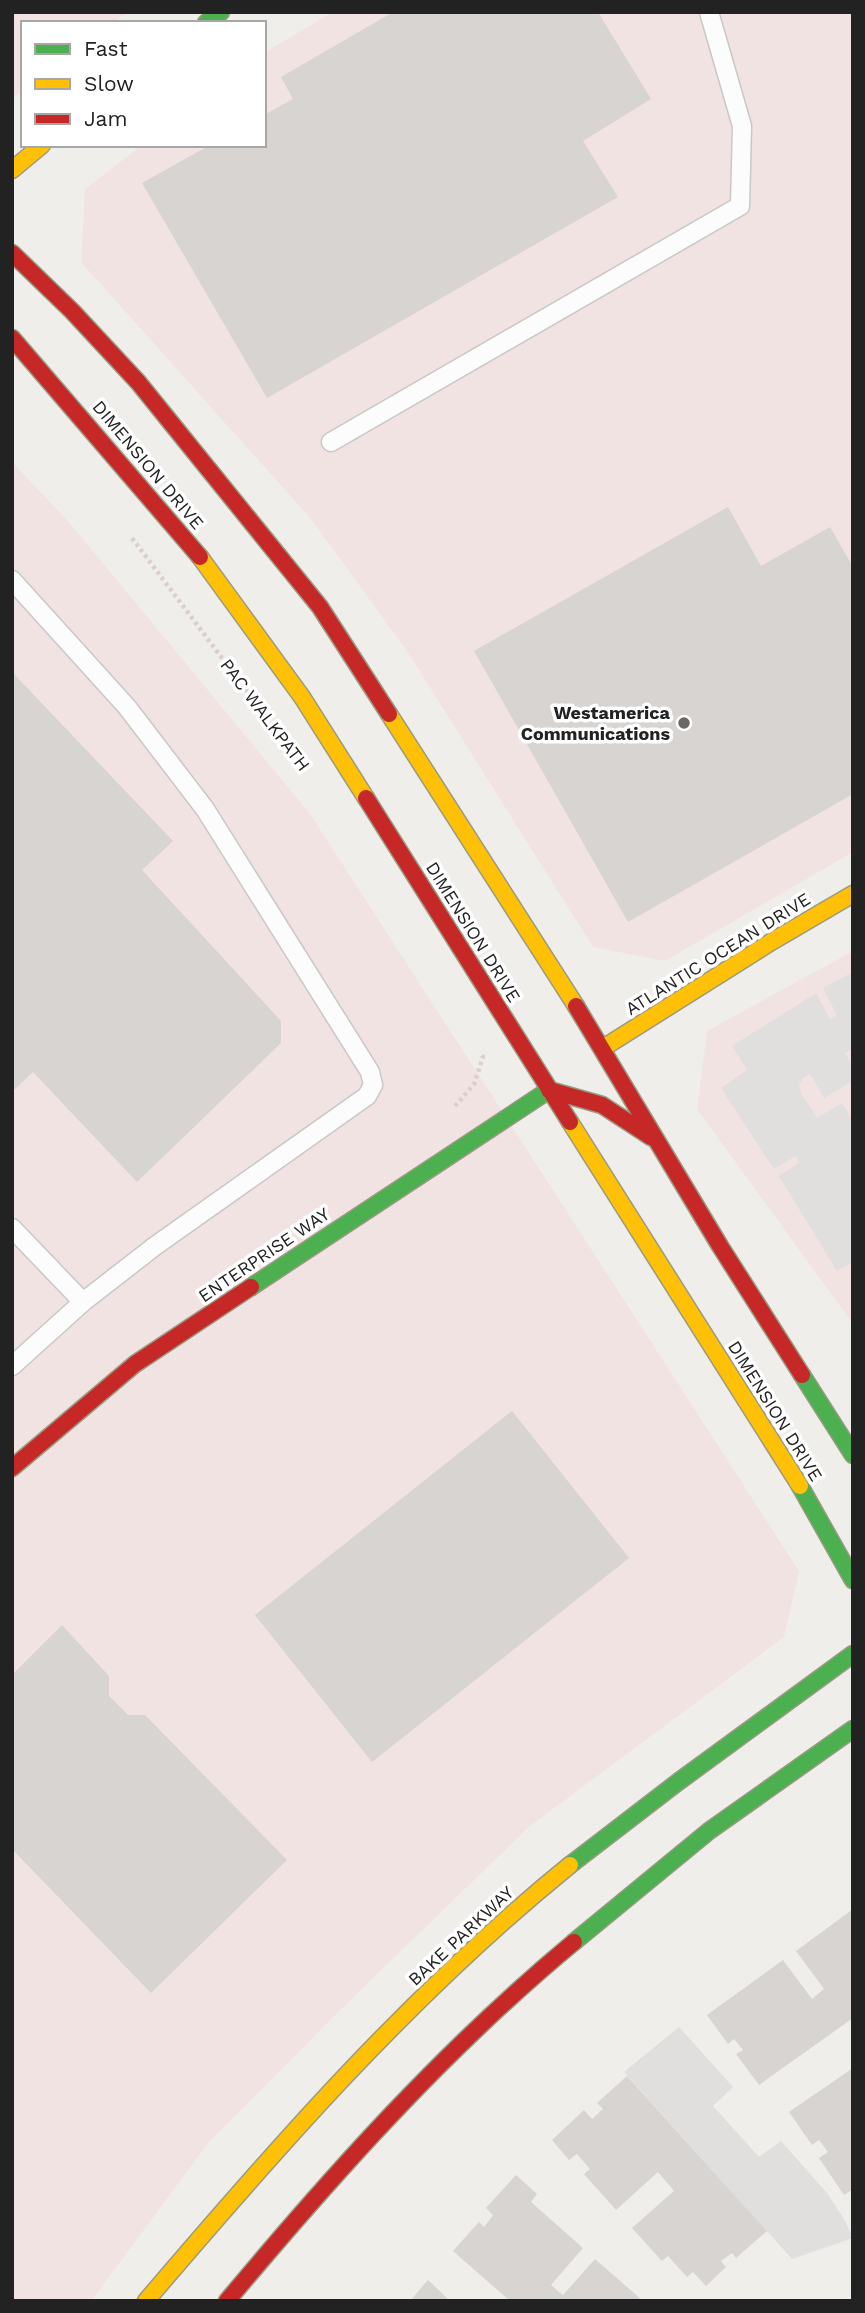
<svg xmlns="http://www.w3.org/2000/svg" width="865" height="2313" font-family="'Work Sans',sans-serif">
<rect width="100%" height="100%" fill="#f0eeeb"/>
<g fill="#f1e3e1">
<path d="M12 12H127L113 23H23V90L12 99Z"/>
<path d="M333 12H853V852L665 961 593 947 407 651 311 519 81 262 85 189 142 145H264V53Z"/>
<path d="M12 462 68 521 310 814 799 1571 784 1637 530 1826 339 2011 209 2142 91 2301H12Z"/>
<path d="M853 951V1324L697 1109 707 1031Z"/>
</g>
<g fill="#e0dfde">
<path d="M853 972V1048L845 1053 853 1067V1081L824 1098 810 1074 803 1078 799 1085 801 1093 817 1118 842 1103 853 1121V1262L837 1271 779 1176 799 1163 796 1156 774 1169 721 1088 747 1070 732 1046 816 993 830 1019 837 1015 823 988Z"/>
<path d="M679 2027 733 2087 713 2106 759 2157 781 2141 827 2193 844 2219 853 2238 792 2259 624 2072Z"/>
</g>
<g fill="#d7d4d2">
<path d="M393 12H598L651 99 583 141 618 197 267 398 142 183 210 145H264V115L293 99 281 77Z"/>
<path d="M728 507 761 566 830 527 853 567V794L628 922 474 651Z"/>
<path d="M12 672 173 841 142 870 281 1021V1043L137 1182 33 1072 12 1092Z"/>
<path d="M512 1411 629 1558 372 1762 255 1615Z"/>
<path d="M62 1625 109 1676V1696L128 1715H145L287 1860 151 1993 12 1849V1675Z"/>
<path d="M853 1909V2018L759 2085 736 2054 743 2050 734 2039 728 2044 707 2015 783 1960 812 1999 824 1989 796 1951Z"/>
<path d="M853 2068V2189L844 2195 819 2158 828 2152 819 2140 812 2145 789 2112Z"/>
<path d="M627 2076 767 2231 736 2258 732 2253 721 2261 726 2267 706 2286 693 2272 687 2277 668 2256 662 2261 632 2228 674 2191 658 2172 616 2210 584 2174 590 2169 577 2154 569 2160 552 2140 584 2110 592 2119 603 2109 597 2103Z"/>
<path d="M516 2175 537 2194 531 2202 583 2248 551 2285 563 2295 595 2259 643 2301H510L453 2251 479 2222 484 2227 493 2215 486 2208Z"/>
<path d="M428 2280 450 2301H410Z"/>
</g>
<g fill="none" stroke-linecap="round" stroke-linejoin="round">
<defs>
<g id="lane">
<path d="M331 442 740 206 742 126 709 12"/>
<path d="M12 580 127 707 205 809 370 1072 373 1085 367 1096 155 1246 83 1302 12 1366"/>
<path d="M12 1228 83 1302"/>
</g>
<g id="fast">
<path d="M206 23 221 12"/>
<path d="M251 1287 549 1090"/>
<path d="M802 1375 853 1455"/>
<path d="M800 1486 853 1580"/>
<path d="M570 1865 678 1782 853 1654"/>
<path d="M574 1942 709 1831 853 1729"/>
</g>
<g id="slow">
<path d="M12 170 42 145"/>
<path d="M200 557 302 697 366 798"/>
<path d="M389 714 576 1006"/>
<path d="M603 1048 771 942 853 894"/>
<path d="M570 1122 800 1486"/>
<path d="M146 2301C278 2146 411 1994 570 1865"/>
</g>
<g id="jam">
<path d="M12 253 72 311 138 382 320 607 389 714"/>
<path d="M12 338 200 557"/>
<path d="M366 798 570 1122"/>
<path d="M576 1006 720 1246 802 1375"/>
<path d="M549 1090 602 1105 651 1137"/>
<path d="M12 1468 135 1364 251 1287"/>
<path d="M227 2301C334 2173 445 2049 574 1942"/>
</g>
</defs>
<use href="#lane" stroke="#c9c8c7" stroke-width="21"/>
<use href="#fast" stroke="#999a82" stroke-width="19"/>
<use href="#slow" stroke="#999a82" stroke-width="19"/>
<use href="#jam" stroke="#999a82" stroke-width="19"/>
<g stroke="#dccecd" stroke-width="4.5" stroke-dasharray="3.5 3.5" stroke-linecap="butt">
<path d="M132 538 276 730"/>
<path d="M455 1106 474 1084 483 1057 481 1054"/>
</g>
<use href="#lane" stroke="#fdfcfc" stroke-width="18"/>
<use href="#fast" stroke="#4caf50" stroke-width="16"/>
<use href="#slow" stroke="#ffc107" stroke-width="16"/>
<use href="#jam" stroke="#c62828" stroke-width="16"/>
</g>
<circle fill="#6a6968" stroke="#fff" stroke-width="2.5" cx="684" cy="723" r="7"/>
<g text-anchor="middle" stroke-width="7" stroke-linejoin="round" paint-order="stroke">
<g font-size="18" fill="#222" stroke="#fff">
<text transform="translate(148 465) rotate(50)" y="6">DIMENSION DRIVE</text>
<text transform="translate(265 715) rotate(53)" y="6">PAC WALKPATH</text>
<text transform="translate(473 932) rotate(58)" y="6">DIMENSION DRIVE</text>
<text transform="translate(718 954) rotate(-32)" y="6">ATLANTIC OCEAN DRIVE</text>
<text transform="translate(264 1255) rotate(-34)" y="6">ENTERPRISE WAY</text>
<text transform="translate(775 1411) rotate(58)" y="6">DIMENSION DRIVE</text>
<text transform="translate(461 1936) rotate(-43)" y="6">BAKE PARKWAY</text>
</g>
<g font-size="18" font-weight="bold" fill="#222" stroke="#fff" text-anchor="end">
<text x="670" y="719">Westamerica<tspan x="670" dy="21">Communications</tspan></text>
</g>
</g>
<rect width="865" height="2313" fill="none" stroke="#222222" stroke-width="28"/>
<rect x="21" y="21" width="245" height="126" fill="#ffffff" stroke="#a7a7a7" stroke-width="2"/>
<rect x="35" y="44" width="35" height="10" fill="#4caf50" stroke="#a7a7a7" stroke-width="2"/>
<text x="84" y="56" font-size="21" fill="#222222">Fast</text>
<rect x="35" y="79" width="35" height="10" fill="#ffc107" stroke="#a7a7a7" stroke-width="2"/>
<text x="84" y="91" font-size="21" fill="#222222">Slow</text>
<rect x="35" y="114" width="35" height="10" fill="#c62828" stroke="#a7a7a7" stroke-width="2"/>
<text x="84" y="126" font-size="21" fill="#222222">Jam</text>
</svg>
